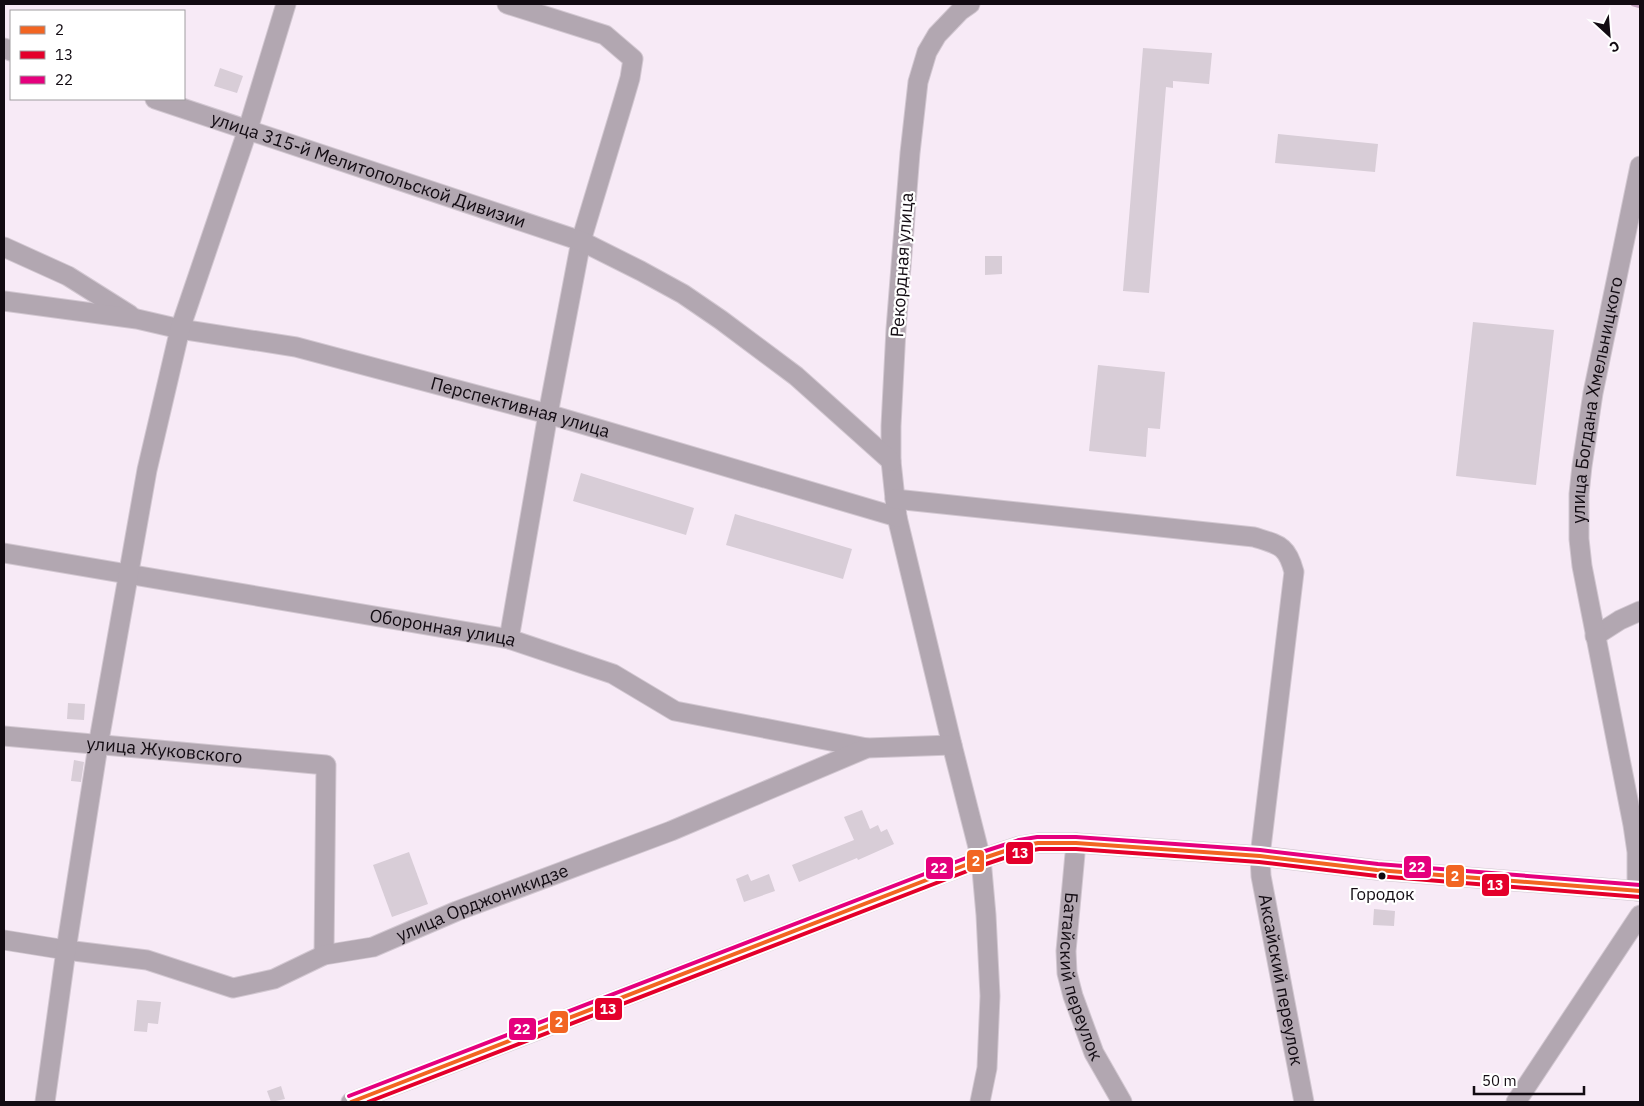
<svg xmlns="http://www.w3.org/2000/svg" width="1644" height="1106" font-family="'IBM Plex Sans',sans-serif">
<rect width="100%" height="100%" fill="#f7eaf6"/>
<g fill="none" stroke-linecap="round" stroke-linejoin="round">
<path stroke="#c2a3bf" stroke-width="4.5" d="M1633 4 1640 6"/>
</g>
<g fill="#d8cdd7">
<path d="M1143 48 1212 53 1209 84 1173 81V88L1166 87 1149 293 1123 291Z"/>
<path d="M220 68 243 76 237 93 214 86Z"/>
<path d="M1278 134 1378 144 1375 172 1275 163Z"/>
<path d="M985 256H1002V274L985 275Z"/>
<path d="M1473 322 1554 330 1536 485 1456 476Z"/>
<path d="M1098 365 1165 372 1160 429 1148 428 1146 457 1089 451Z"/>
<path d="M581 473 694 508 686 535 573 501Z"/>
<path d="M735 514 852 549 843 579 726 545Z"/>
<path d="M68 703 85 704 84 720 67 719Z"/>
<path d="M74 760 84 762 81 782 71 781Z"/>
<path d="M862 810 870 829 878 825 881 832 887 829 894 844 858 860 857 858 799 882 792 865 854 840 844 817Z"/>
<path d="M409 852 428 904 392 917 373 865Z"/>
<path d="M748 874 751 881 769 874 775 891 744 902 736 879Z"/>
<path d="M1374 909 1395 911 1394 926 1373 925Z"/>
<path d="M137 1000 161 1002 158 1024 148 1023 147 1032 134 1031Z"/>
<path d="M281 1086 285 1099 271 1102 267 1091Z"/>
</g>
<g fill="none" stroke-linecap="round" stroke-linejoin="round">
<defs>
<g id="minor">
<path d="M507 4 605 35 633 59 630 78 623 102 581 241 548 414 509 639"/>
<path d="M970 4 960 11 937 35 927 52 918 82 910 153 896 329 891 426V461L897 517 952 745 981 859 986 915 990 996 987 1068 980 1102"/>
<path d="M4 48 11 51"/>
<path id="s1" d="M155 99 581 241 641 271 683 294 721 320 796 376 891 461"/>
<path d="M4 247 68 276 130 315"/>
<path id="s2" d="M4 301 137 319 180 329 296 347 548 414 897 517"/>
<path id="s3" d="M895 499 1254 537C1279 545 1287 545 1294 572L1260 856 1261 876 1304 1102"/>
<path id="s4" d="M4 553 509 639 613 674 675 711 867 748"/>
<path d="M1595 636 1620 620 1640 611"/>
<path id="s5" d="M4 736 326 765 324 955"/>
<path id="s6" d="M1076 843 1066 951 1067 973 1073 996 1094 1053 1122 1102"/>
<path id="s7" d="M1637 891V852L1633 825 1582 566 1579 539V494L1582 466 1593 393 1640 166"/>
<path id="s8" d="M4 940 66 950 147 960 233 988 274 979 324 955 373 947 457 911 671 831 867 748 952 745"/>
<path d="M45 1102 66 950 98 746 147 470 180 329 248 129 286 4"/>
<path d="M351 1102 981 859 1020 846 1038 843H1076L1260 856 1377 870 1640 891"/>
<path d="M1516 1102 1640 915"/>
</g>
</defs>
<use href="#minor" stroke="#d2c7d1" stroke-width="21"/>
<use href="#minor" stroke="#b2a7b1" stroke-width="19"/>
<defs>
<path id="bus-1" d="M351 1102 981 859 1020 846 1038 843H1076L1260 856 1377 870 1640 891"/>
<path id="bus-2" d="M368 1102 983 865 1022 852 1039 849H1076L1259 862 1377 876 1640 897"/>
<path id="bus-3" d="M349 1096 979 853 1019 840 1037 837H1076L1260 850 1378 864 1640 885"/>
</defs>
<use href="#bus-1" stroke="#fff" stroke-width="8"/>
<use href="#bus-2" stroke="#fff" stroke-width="8"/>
<use href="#bus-3" stroke="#fff" stroke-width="8"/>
<use href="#bus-1" stroke="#f26522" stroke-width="4"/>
<use href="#bus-2" stroke="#e4002b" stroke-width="4"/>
<use href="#bus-3" stroke="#e5007d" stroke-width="4"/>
</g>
<circle fill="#120b12" stroke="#fff" stroke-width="2" cx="1382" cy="876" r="4.5"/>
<g text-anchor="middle" stroke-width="4.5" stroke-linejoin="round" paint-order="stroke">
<g font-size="17" fill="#120b12" stroke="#fff">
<text x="1382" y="900">Городок</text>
</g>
<g font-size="18" fill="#120b12" stroke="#fff">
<text dy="6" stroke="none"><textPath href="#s1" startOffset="225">улица 315-й Мелитопольской Дивизии</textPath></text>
<text transform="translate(902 265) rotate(-86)" y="6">Рекордная улица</text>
<text dy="6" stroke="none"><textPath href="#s7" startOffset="498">улица Богдана Хмельницкого</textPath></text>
<text dy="6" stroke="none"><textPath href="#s2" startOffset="528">Перспективная улица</textPath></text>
<text dy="6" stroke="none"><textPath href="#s4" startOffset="445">Оборонная улица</textPath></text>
<text dy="6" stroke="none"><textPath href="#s5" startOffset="161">улица Жуковского</textPath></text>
<text dy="6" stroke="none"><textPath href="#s8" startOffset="500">улица Орджоникидзе</textPath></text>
<text dy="6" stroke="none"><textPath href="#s6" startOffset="136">Батайский переулок</textPath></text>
<text dy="6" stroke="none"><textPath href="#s3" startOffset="830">Аксайский переулок</textPath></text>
</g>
</g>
<g stroke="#fff" stroke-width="2">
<rect x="1005" y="841" width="29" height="24" rx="5" fill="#e4002b"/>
<rect x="966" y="849" width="19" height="24" rx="5" fill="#f26522"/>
<rect x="1403" y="855" width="29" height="24" rx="5" fill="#e5007d"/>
<rect x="925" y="856" width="29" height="24" rx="5" fill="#e5007d"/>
<rect x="1445" y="864" width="20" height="24" rx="5" fill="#f26522"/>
<rect x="1481" y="873" width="29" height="24" rx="5" fill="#e4002b"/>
<rect x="594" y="997" width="29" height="24" rx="5" fill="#e4002b"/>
<rect x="549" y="1010" width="20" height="24" rx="5" fill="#f26522"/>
<rect x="508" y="1017" width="29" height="24" rx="5" fill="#e5007d"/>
</g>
<g font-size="14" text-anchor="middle" font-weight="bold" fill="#fff">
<text x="1020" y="858">13</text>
<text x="976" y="866">2</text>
<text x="1417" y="872">22</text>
<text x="939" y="873">22</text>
<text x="1455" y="881">2</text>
<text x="1495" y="890">13</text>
<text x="608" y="1014">13</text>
<text x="559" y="1027">2</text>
<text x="522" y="1034">22</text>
</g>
<rect width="1644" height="1106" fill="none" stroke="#120b12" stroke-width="10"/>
<rect x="10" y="10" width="175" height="90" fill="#ffffff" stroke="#a09da0"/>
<rect x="20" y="26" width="25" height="8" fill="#f26522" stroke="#a09da0"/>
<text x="55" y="35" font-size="15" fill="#120b12">2</text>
<rect x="20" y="51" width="25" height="8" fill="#e4002b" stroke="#a09da0"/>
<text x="55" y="60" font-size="15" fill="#120b12">13</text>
<rect x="20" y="76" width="25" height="8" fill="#e5007d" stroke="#a09da0"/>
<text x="55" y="85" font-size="15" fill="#120b12">22</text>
<g transform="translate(1609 35) rotate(154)" stroke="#ffffff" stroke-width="4" paint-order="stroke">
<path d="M0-4L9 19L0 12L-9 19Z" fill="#120b12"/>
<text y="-8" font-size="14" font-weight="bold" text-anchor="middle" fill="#120b12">С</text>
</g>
<path d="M1474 1086v8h110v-8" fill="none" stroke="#120b12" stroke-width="2.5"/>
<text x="1482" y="1086" font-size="15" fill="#120b12" stroke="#ffffff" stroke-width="4" paint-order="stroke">50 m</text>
</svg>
